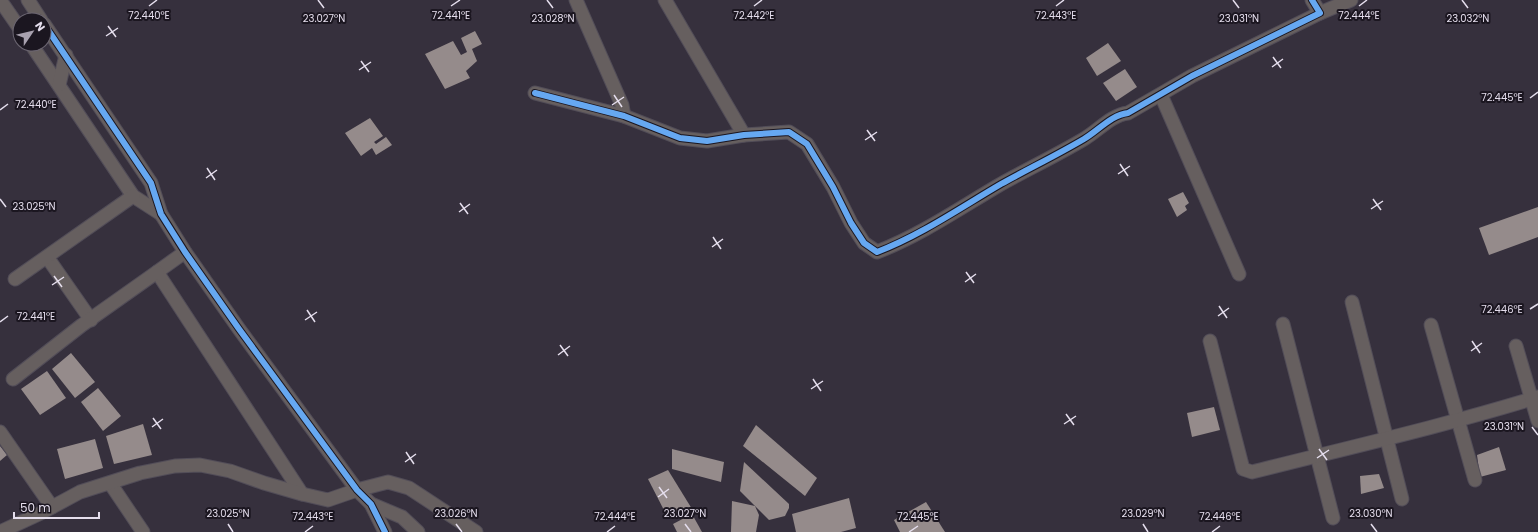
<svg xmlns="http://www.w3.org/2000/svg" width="1538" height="532" font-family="Poppins,sans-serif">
<rect width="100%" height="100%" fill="#36303d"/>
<g fill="#958b8b">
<path d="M475 31 482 44 472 49 477 61 466 71 470 78 445 89 425 54 453 41 461 55 467 52 461 38Z"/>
<path d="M1108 43 1121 61 1097 76 1086 58Z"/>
<path d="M1125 69 1137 87 1116 101 1103 83Z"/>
<path d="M370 118 383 136 374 142 376 144 386 137 392 145 376 155 372 148 361 156 345 133Z"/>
<path d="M1183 192 1189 203 1185 206 1187 210 1177 217 1168 199Z"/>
<path d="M1538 207V237L1489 255 1479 228Z"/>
<path d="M71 353 95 382 75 398 52 369Z"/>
<path d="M47 371 66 398 40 415 21 389Z"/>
<path d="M98 388 121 416 103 431 81 402Z"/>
<path d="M1214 407 1220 430 1192 437 1187 413Z"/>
<path d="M143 424 152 455 114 464 106 436Z"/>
<path d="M756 425 817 478 805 496 743 446Z"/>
<path d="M95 439 103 468 65 479 57 449Z"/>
<path d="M0 446 7 455 0 461Z"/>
<path d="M1499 447 1506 470 1480 477 1477 455Z"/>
<path d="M672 449 724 462 721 482 672 469Z"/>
<path d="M744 462 789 504V508L785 516 769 520 740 491Z"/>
<path d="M668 470 692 509 668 518 648 479Z"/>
<path d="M1379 474 1384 488 1361 494 1360 476Z"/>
<path d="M849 498 856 528 841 532H796L792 514Z"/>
<path d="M732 501 755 506 759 515 756 532H731Z"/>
<path d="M926 502 945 532H900L894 520Z"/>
<path d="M692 514 702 532H677L673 524Z"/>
</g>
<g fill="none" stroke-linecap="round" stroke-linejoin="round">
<defs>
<g id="minor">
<path d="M0 0 20 29"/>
<path d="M28 0 41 20"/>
<path d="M576 0 622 105 624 116"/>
<path d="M665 0 744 135"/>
<path d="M1320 13 1351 0"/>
<path d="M44 24 151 183 161 214 185 252 239 329 357 490 371 504 385 532"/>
<path d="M31 44 133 196 161 214"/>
<path d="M59 85 66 55"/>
<path d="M535 93 624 116 680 138 707 141 744 135 789 132 807 144 833 187 851 223 864 243 877 252C921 235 960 208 1001 184 1028 169 1057 155 1084 139 1098 131 1111 115 1128 113L1192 76 1320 13 1312 0"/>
<path d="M1161 95 1239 274"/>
<path d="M185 252 157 272 302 494"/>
<path d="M47 257 91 320"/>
<path d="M15 279 133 196"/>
<path d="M1352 302 1402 499"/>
<path d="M1283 324 1333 518"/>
<path d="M1431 325 1475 480"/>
<path d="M1210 341 1243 469 1252 472C1347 448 1444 426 1538 397"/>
<path d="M1516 346 1538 421"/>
<path d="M13 379 82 325 157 272"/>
<path d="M0 432 52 507"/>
<path d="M110 483 143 532"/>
<path d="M371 504 402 517 418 532"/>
<path d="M0 532 41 513 80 492 140 473 175 466 200 465 230 471 264 483 302 494 328 500 357 490 388 482 409 488 476 532"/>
</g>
</defs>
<use href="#minor" stroke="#524d58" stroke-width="15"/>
<use href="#minor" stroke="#665f5f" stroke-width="13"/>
<defs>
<g id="cycleway">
<path d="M44 24 151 183 161 214 185 252 239 329 357 490 371 504 385 532"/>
<path d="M535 93 624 116 680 138 707 141 744 135 789 132 807 144 833 187 851 223 864 243 877 252C921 235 960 208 1001 184 1028 169 1057 155 1084 139 1098 131 1111 115 1128 113L1192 76 1320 13 1312 0"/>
</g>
</defs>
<use href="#cycleway" stroke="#1b1620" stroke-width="8"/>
<use href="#cycleway" stroke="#66a8f1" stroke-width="6"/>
</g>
<path fill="none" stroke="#e5deed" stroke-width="1.5" d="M318 0 324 8M547 0 553 8M1233 0 1239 8M1462 0 1468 8M149 6 157 0M451 6 460 0M754 6 762 0M1056 6 1064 0M1359 6 1367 0M108 26 116 37M106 36 118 28M1273 57 1281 68M361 61 369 72M1272 67 1283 59M359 70 371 62M614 95 622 107M1530 98 1538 92M612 105 624 97M0 110 8 104M867 130 875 141M865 140 877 132M1120 164 1128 176M207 168 215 180M1118 174 1130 166M206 178 217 170M0 199 6 207M1373 199 1381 210M460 203 468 214M1371 209 1383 201M459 212 470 204M713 237 721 249M712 247 723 239M966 272 974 283M54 276 62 287M965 282 976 274M52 285 64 277M1219 306 1227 318M1530 309 1538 304M307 310 315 322M1218 316 1229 308M305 320 317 312M0 322 8 316M1472 341 1480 353M560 345 568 356M1471 351 1482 343M558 355 570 346M813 379 821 391M811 389 823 381M1066 414 1074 425M153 418 161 429M1064 424 1076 416M152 427 163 419M1532 427 1538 435M1319 449 1327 460M406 452 414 464M1317 458 1329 450M405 462 416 454M659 487 667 498M658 497 669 489M228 524 233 532M456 524 462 532M685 524 691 532M1143 524 1148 532M1371 524 1377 532M305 532 313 526M607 532 615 526M909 532 918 526M1212 532 1220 526"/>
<g font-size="10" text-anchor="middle" fill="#e5deed" stroke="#1b1620" stroke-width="4" stroke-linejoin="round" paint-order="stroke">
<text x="149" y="19">72.440°E</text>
<text x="451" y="19">72.441°E</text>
<text x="754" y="19">72.442°E</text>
<text x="1056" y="19">72.443°E</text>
<text x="1359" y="19">72.444°E</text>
<text x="324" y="22">23.027°N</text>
<text x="553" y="22">23.028°N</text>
<text x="1239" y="22">23.031°N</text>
<text x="1468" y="22">23.032°N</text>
<text x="1502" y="101">72.445°E</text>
<text x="36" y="108">72.440°E</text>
<text x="34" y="210">23.025°N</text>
<text x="1502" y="313">72.446°E</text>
<text x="36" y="320">72.441°E</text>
<text x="1504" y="430">23.031°N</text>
<text x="228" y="517">23.025°N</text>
<text x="456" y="517">23.026°N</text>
<text x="685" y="517">23.027°N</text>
<text x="1143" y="517">23.029°N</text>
<text x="1371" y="517">23.030°N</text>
<text x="313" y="520">72.443°E</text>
<text x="615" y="520">72.444°E</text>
<text x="918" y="520">72.445°E</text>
<text x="1220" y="520">72.446°E</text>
</g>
<g transform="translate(32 32) rotate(55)"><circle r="19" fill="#1b1620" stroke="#6c6672"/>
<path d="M0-3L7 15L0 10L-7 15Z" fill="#a8a1af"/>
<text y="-6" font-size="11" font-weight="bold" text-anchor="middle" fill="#e5deed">N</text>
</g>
<path d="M14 512v6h85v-6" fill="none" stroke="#e5deed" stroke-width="2"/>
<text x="20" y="512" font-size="12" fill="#e5deed" stroke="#1b1620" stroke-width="3" paint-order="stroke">50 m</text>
</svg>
